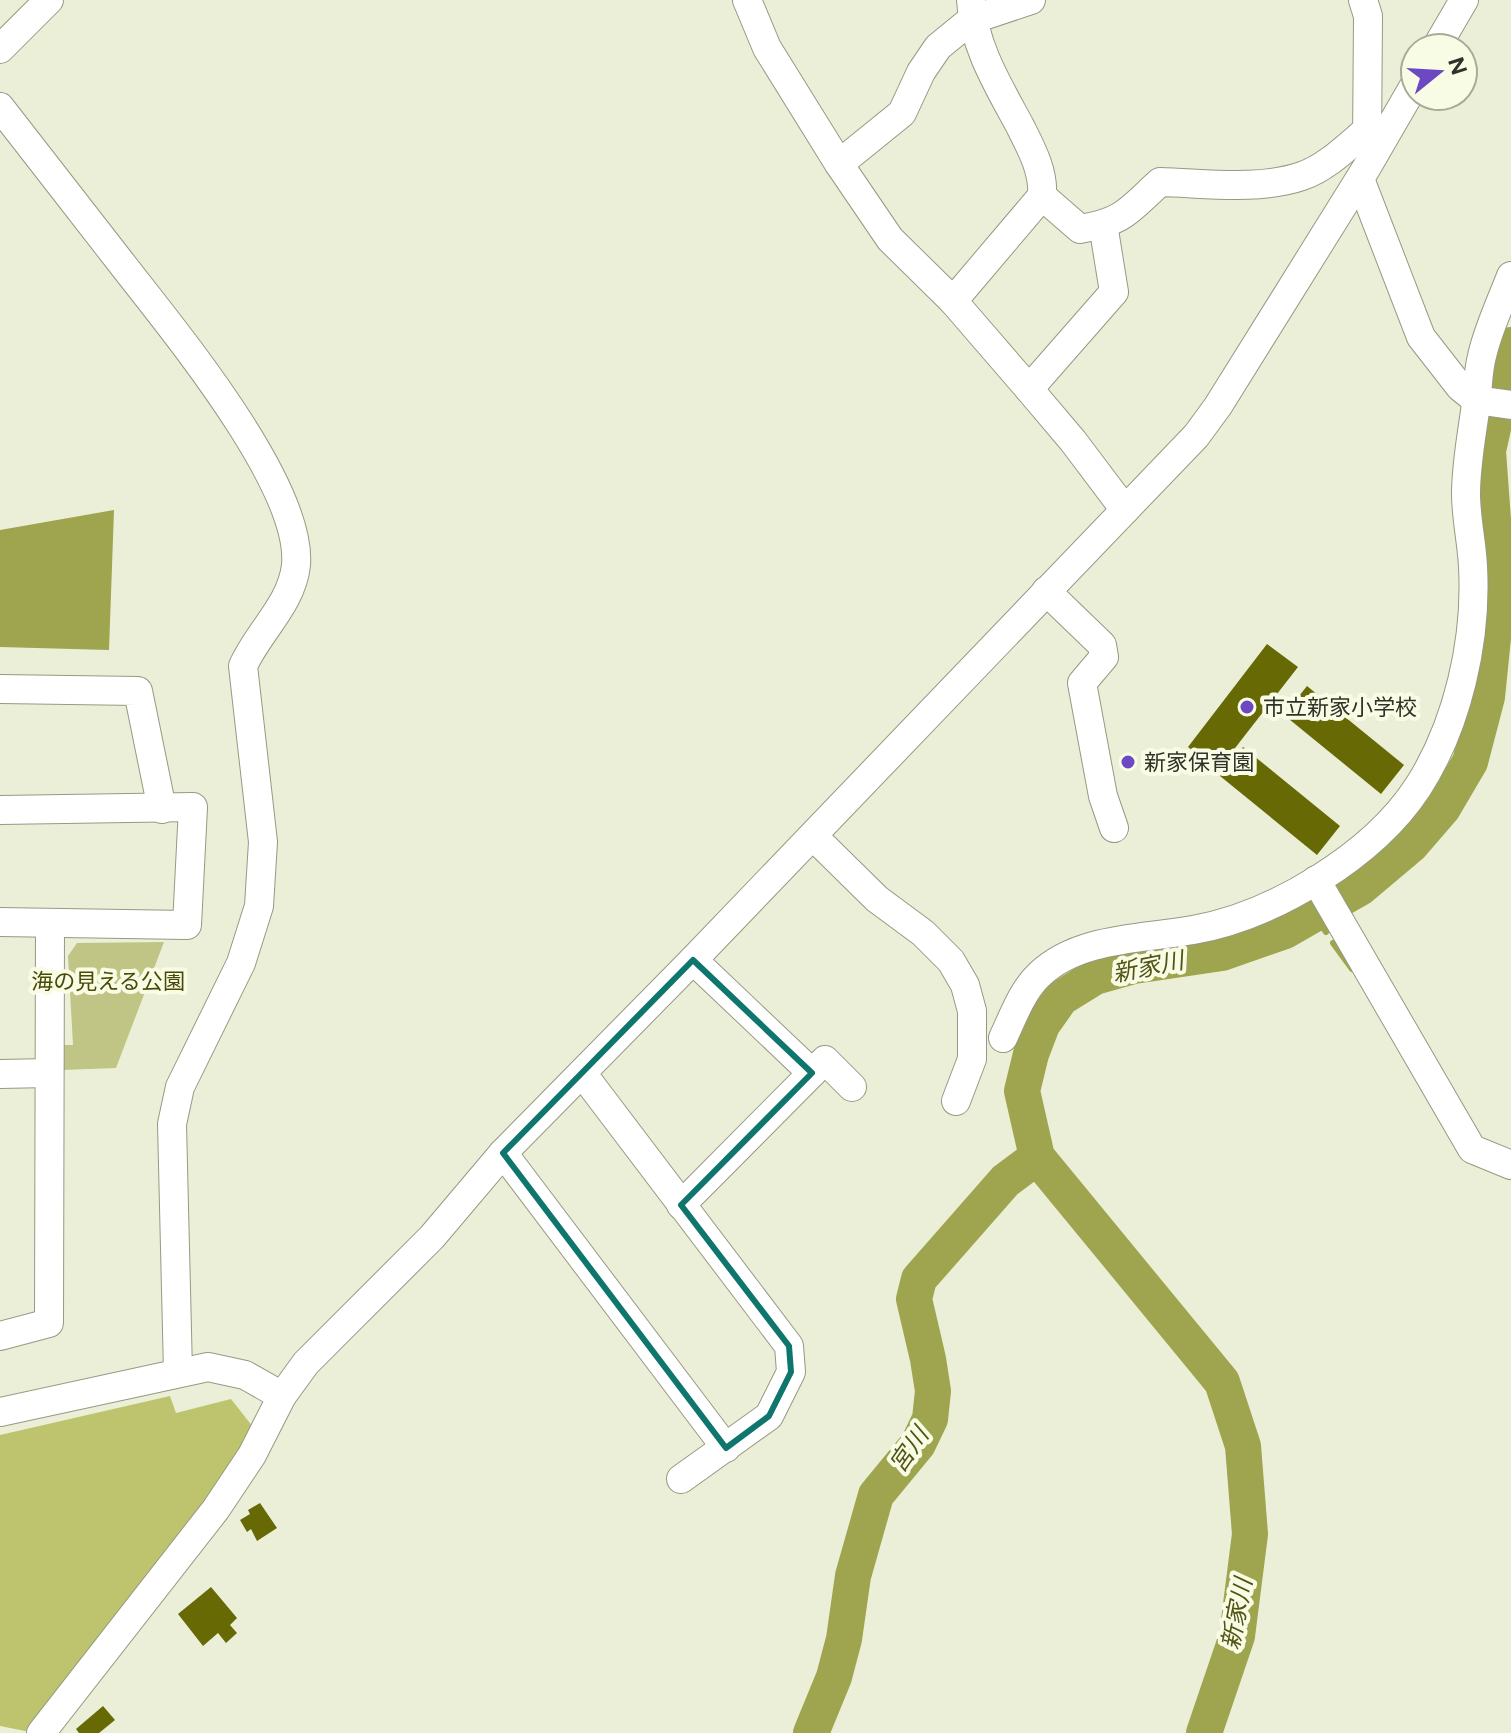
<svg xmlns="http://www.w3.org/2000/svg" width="1511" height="1733" font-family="Figtree,'Noto Sans JP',sans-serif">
<rect width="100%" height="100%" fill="#ecefd7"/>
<path fill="#c0c586" d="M164 942 116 1068 62 1070V1045H73L68 956 77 943Z"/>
<path fill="#bec46e" d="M170 1396 176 1413 231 1399 257 1432 30 1732 0 1726V1435Z"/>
<path fill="#9fa44e" d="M114 510 109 650 0 647V530Z"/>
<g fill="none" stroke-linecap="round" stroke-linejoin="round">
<g stroke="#9fa44e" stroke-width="6">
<path d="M1314 915 1326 932"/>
<path d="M1333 943 1352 969"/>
</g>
<g stroke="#9fa44e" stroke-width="36">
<path d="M811 1733 834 1677 844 1639 853 1576 876 1495 918 1444 930 1419 933 1391 928 1359 914 1299 919 1279 1005 1181 1037 1157"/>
<path d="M1204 1733 1237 1636 1250 1534 1243 1446 1222 1382 1037 1157 1022 1091 1031 1054 1042 1025 1061 998 1095 977 1134 966 1222 953 1285 931 1360 888 1411 845 1443 808 1470 762 1487 697 1498 588 1488 451 1511 345"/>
</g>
</g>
<g fill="#666904">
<path d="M1267 644 1298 667 1218 770 1188 747Z"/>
<path d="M1307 686 1404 765 1381 794 1284 715Z"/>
<path d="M1243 747 1340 826 1317 855 1220 776Z"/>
<path d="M260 1503 277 1528 257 1541 251 1529 247 1532 240 1520 250 1514 248 1510Z"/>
<path d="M211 1587 237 1618 230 1625 237 1633 226 1643 218 1633 203 1646 178 1614Z"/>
<path d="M103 1706 115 1720 99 1733H79L76 1729Z"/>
</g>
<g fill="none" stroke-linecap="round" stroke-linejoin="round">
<defs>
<g id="minor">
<path d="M747 0 767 48 839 164 890 239 953 301 1029 389 1073 441 1125 510"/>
<path d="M1363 0 1368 16 1367 146"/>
<path d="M1436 48 1464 0"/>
<path d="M0 49 49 0"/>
<path d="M0 107C40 158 79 209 119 260 169 325 303 484 296 565 292 604 258 632 243 666L263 842 259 906 241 963 180 1087 172 1124 178 1372"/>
<path d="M839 164 902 113 921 72 938 47 971 20 1031 0"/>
<path d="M1360 179 1421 337 1460 387 1476 400 1511 405"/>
<path d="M1042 196 1080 229C1124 222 1129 210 1160 182 1205 183 1258 191 1302 176 1326 168 1348 146 1367 130"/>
<path d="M953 301 1042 196C1044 171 1031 148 1020 126 999 87 973 45 971 0"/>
<path d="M1029 389 1114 292 1103 224"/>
<path d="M1046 591 1102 645 1104 657 1082 683 1103 796 1114 828"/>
<path d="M0 689 138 691 162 809"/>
<path d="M0 810 193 807 187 925 0 922"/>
<path d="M813 836 877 899 923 933 951 961 965 985 972 1011V1059L956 1101"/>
<path d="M1316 880 1472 1149 1511 1165"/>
<path d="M693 960 812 1073"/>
<path d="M1003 1038C1013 1017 1022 991 1039 975 1078 937 1143 939 1193 930 1273 916 1373 856 1418 787 1458 725 1477 640 1473 567 1472 543 1466 518 1466 494 1466 464 1472 434 1476 404 1478 388 1478 371 1482 356 1488 329 1501 302 1511 276"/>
<path d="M582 1073 789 1346 791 1372 769 1416 681 1479"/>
<path d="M0 1074 49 1073"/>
<path d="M503 1153 726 1448"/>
<path d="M681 1205 825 1060 852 1087"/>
<path d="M0 1336 49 1323 50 925"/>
<path d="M0 1412 208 1367 245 1375 282 1396"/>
<path d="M41 1733 216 1509 252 1455 282 1396 306 1363 432 1237 503 1153 693 960 1196 436 1218 406 1367 167 1415 84"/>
</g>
</defs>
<use href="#minor" stroke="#979983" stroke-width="30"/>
<use href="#minor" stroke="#fff" stroke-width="28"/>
</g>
<path fill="none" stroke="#0f766e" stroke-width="6" stroke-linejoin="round" d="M693 960 812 1073 681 1205 789 1346 791 1372 769 1416 726 1448 503 1153Z"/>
<g fill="#6c49c2" stroke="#f9fce4" stroke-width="3">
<circle cx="1247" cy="707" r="8"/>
<circle cx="1128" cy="762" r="8"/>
</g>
<g text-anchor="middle" stroke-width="8" stroke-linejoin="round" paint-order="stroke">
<g font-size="22" fill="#303128" stroke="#f9fce4" text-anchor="start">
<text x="1263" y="715">市立新家小学校</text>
<text x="1144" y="770">新家保育園</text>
</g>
<g font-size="22" fill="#484a06" stroke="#f9fce4">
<text x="108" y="989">海の見える公園</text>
</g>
<g font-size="24" font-style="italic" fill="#515414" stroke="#f9fce4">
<text transform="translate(1148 967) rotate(-11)" y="8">新家川</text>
<text transform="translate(909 1450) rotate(-55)" y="8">宮川</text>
<text transform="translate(1237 1614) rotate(-79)" y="8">新家川</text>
</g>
</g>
<g transform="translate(1439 72) rotate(72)"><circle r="38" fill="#f9fce4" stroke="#a9ab99" stroke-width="2"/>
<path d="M0-6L14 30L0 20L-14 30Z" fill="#6c49c2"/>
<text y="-12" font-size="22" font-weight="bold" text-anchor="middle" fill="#303128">N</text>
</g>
</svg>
